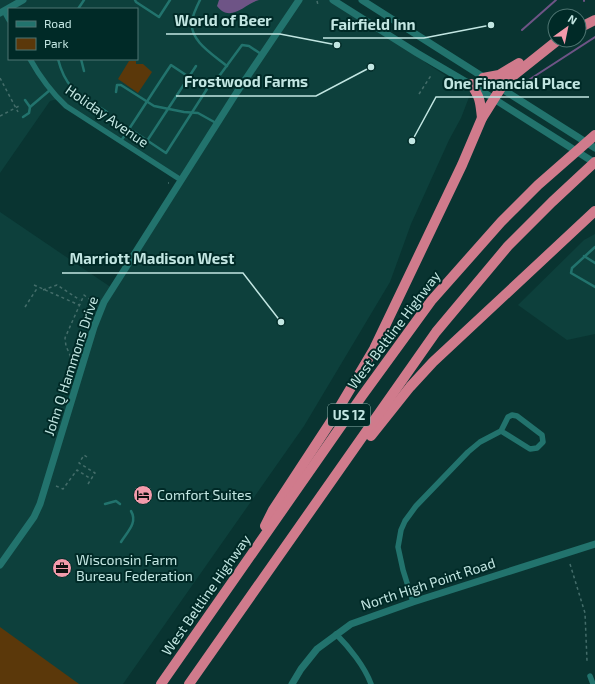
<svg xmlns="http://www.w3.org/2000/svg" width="595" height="684" font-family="'Exo 2',sans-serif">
<rect width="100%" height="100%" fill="#093431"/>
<g fill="#0d403c" fill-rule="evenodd">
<path d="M0 0H333L417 53 426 63 471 92 461 118 449 140 411 224 390 282 304 426 123 684H0V212L112 288 181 180 58 99 50 101 0 173ZM9 9H137V59H9Z"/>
<path d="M595 234V334L567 340 518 305 584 240Z"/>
</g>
<g fill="#5b380a">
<path d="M129 61H136V64H143L152 72 138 93 118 79Z"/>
<path d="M0 627 79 684H0Z"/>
</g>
<path fill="#6e5486" d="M219 0H259C246 3 230 24 217 6Z"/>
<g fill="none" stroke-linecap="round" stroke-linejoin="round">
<g stroke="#6e5486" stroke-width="2">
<path d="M584 1V0"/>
<path d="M522 30 556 0"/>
<path d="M524 83 595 37"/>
</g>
<g stroke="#446d6a" stroke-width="1.5" stroke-dasharray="3 3" stroke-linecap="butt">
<path d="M317 1 318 5"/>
<path d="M255 18 260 17 270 23"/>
<path d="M0 78 18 112"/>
<path d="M419 94 432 74"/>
<path d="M0 116 21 105"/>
<path d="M168 183H169"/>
<path d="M34 285 79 305"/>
<path d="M43 290 57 285 80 300"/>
<path d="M25 307 38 287"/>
<path d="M73 362 66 346 65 338 84 295 93 302"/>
<path d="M87 457 84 455 79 463 95 473 88 484"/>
<path d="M56 486 63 489 77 470 91 479"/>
<path d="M570 564 585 613 587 661"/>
</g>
<g stroke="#22736d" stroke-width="2.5">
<path d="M135 0 136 2 159 17 170 0"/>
<path d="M200 0C197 6 193 14 192 21 189 41 214 55 227 66"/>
<path d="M78 9 84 0"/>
<path d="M58 59C66 91 81 95 107 112"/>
<path d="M81 59 84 71"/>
<path d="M217 79 242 45 249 46 261 54"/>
<path d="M116 92 117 85H121L154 106 184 112 198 113 216 123"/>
<path d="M25 100 30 107"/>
<path d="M23 117 29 113 30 107 50 90"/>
<path d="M121 141C138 116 154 90 171 65L207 89 166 153 130 129"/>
<path d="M147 141 196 66"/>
<path d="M595 247 572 268 571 273 595 287"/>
<path d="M584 256 595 263"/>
<path d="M105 504 116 501 120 504"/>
<path d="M121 542C127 532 138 523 131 511"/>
</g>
<g stroke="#22736d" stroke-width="5.5">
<path d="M4 11 9 20"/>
<path d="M30 59C40 77 51 92 66 106L181 180"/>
<path d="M413 602 403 570 398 547 401 530 405 521 416 506 468 452 480 442 501 431 508 417 512 415 517 416 542 435 543 442 537 448 530 449 501 431"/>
<path d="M336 634C349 647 365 667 371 684"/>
<path d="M590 676 593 684"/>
</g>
<g stroke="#22736d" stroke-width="7">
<path d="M333 0 417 53 480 90 595 163"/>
<path d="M362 0 595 148"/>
<path d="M0 13 23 0"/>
<path d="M0 565 34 517 40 504 94 327 104 302 237 92 299 0"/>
<path d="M292 684 301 669 317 649 351 624 413 602 595 544"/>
</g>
<g stroke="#d07b8c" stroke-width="10">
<path d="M579 28 595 20"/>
<path d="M483 78 499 75 519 63"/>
<path d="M471 84C481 99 480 102 482 118"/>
<path d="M371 436 410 387 433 362 595 211"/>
<path d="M265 526 273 510 330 423 374 349 462 165 482 118 504 83 558 40"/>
<path d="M161 684 362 396 431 301 501 222 538 185 595 135"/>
<path d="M189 684 436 332 508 246 552 202 595 162"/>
</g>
</g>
<defs>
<symbol id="hotel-disc" viewBox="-11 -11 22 22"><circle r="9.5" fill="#f39aab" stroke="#002a27"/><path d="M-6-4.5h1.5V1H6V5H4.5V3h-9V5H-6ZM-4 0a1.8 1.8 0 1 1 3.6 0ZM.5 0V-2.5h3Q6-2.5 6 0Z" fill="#111"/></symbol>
<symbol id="office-disc" viewBox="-11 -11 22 22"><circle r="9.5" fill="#f39aab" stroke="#002a27"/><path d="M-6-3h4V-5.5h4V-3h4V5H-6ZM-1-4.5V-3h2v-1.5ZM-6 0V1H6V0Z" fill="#111"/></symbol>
</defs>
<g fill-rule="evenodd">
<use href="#hotel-disc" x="132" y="484" width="22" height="22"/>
<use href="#office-disc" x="51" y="557" width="22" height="22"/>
</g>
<g text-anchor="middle" stroke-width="4" stroke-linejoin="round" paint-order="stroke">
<rect fill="#002a27" stroke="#88aeaa" stroke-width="1" x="328" y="404" width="42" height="22" rx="3"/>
<g font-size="13" font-weight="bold" fill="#c2e6e2">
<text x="349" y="420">US 12</text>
</g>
<g font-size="14" fill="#c2e6e2" stroke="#002a27">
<text transform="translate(107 116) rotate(35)" y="5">Holiday Avenue</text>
<text transform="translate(394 330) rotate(-53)" y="5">West Beltline Highway</text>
<text transform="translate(71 366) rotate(-72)" y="5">John Q Hammons Drive</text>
<text transform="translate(428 584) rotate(-18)" y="5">North High Point Road</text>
<text transform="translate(206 595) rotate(-55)" y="5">West Beltline Highway</text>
</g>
<g font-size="14" fill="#c2e6e2" stroke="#002a27" text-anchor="start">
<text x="157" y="500">Comfort Suites</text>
<text x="76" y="565">Wisconsin Farm<tspan x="76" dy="16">Bureau Federation</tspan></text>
</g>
</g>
<path fill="none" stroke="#c2e6e2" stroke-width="1.5" d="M337 45L280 34H166M491 25L424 38H323M371 67L316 96H176M412 141L436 97H589M281 322L243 273H62"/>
<g fill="#c2e6e2" stroke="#002a27" stroke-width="1.5">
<circle cx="337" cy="45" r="4"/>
<circle cx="491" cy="25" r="4"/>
<circle cx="371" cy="67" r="4"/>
<circle cx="412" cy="141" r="4"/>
<circle cx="281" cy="322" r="4"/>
</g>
<g font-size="15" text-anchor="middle" font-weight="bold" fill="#c2e6e2" stroke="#002a27" stroke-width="4" stroke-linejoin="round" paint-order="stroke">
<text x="223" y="26">World of Beer</text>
<text x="373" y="30">Fairfield Inn</text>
<text x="246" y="87">Frostwood Farms</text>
<text x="512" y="89">One Financial Place</text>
<text x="152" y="264">Marriott Madison West</text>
</g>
<rect x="8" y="8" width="130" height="52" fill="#002a27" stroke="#4e7572"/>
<rect x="16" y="21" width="20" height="6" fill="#22736d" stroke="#4e7572"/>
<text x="44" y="28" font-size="12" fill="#c2e6e2">Road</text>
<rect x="16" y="38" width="20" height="12" fill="#5b380a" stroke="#4e7572"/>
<text x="44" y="48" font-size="12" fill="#c2e6e2">Park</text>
<g transform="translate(567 28) rotate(33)"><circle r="19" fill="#002a27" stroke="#4e7572"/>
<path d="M0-3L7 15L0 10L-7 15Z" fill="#f39aab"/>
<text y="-6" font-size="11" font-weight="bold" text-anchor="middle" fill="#c2e6e2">N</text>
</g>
</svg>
